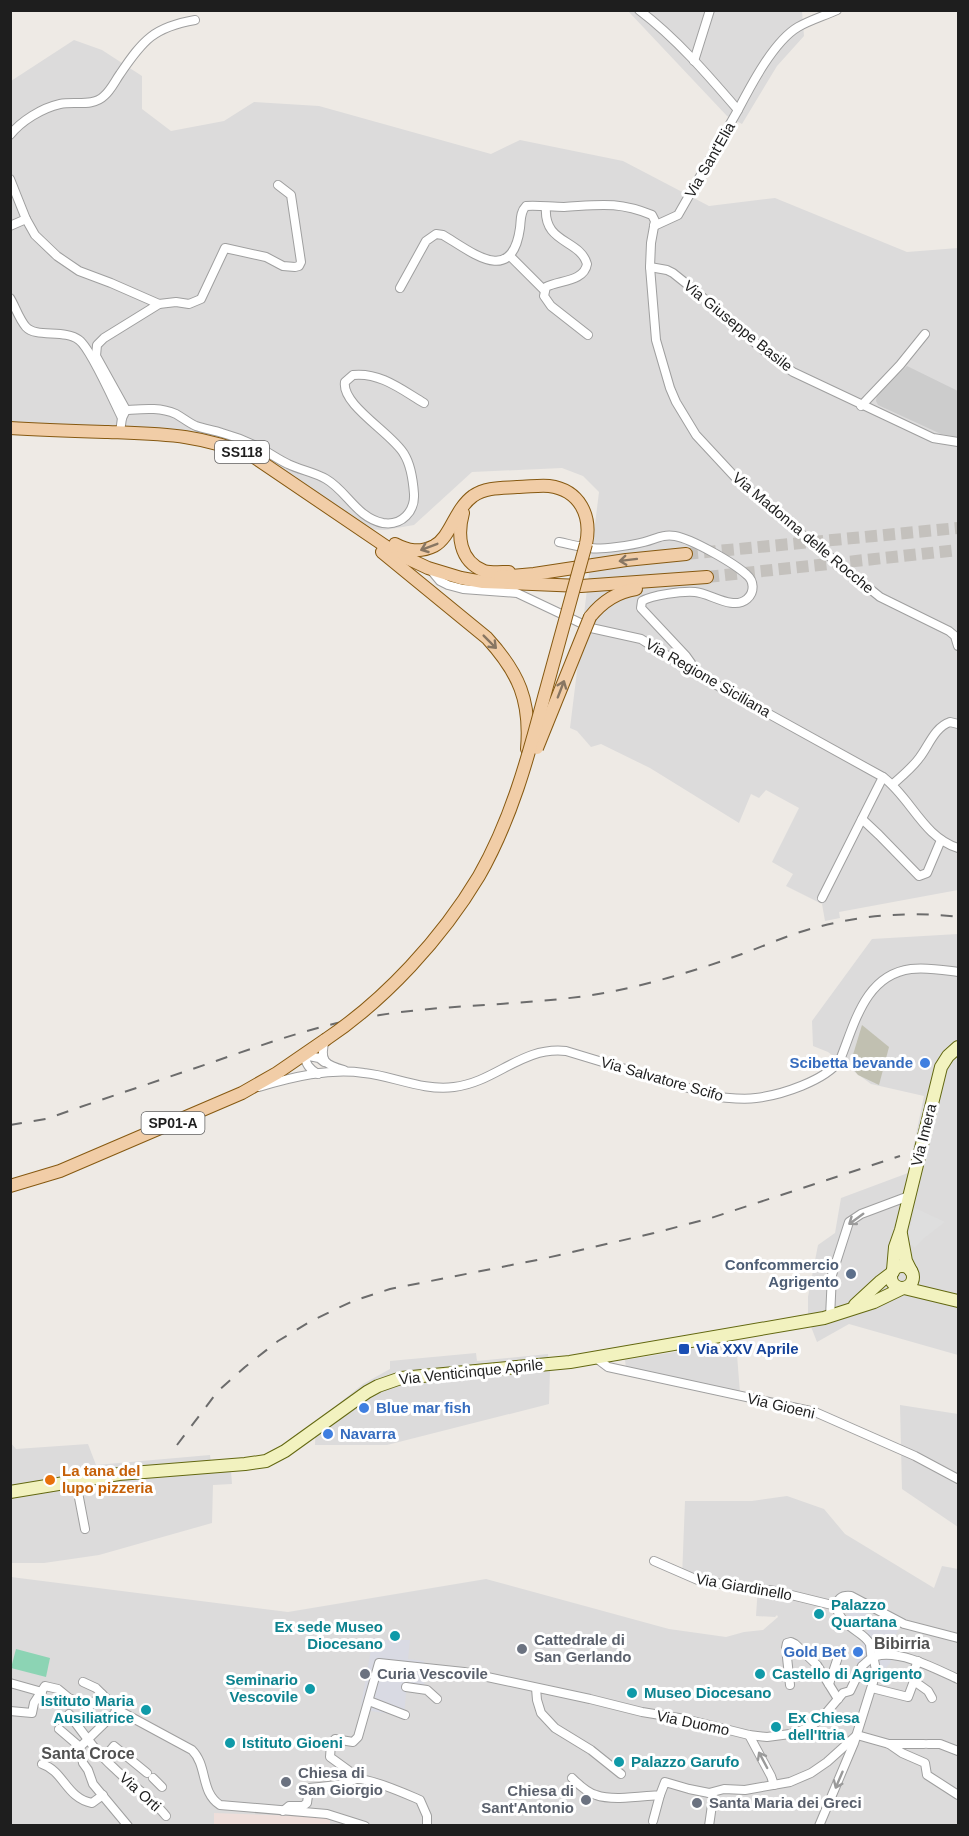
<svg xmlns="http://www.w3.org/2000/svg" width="969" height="1836" font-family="Helvetica,sans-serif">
<rect width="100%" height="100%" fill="#eeeae5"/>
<g fill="#dcdbdb">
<path d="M628 11H802L804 36 777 66 742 124 727 116Z"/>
<path d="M74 40 102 50 142 76V109L171 131 224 121 254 102 319 106 491 154 520 140 623 161 709 206 775 198 907 252 958 248V890L839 912 840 918 825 921 822 904 786 886 793 874 772 862 799 808 766 790 759 798 751 794 739 823 650 768 601 744 591 747 577 731 570 728 599 492 583 476 562 468 472 472 414 525 385 530 361 529 254 457 209 441 11 428V81Z"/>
<path d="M958 934V1355L849 1324 817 1342 808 1319V1297L818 1245 835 1233 841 1198 908 1173 924 1096 871 1084 828 1052 813 1046 812 1021 872 939Z"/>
<path d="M736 1342 740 1393 702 1383 626 1368 625 1360Z"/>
<path d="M476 1353 477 1361 548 1354 550 1371 549 1404 387 1445H315L316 1422 363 1384 390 1369V1361Z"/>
<path d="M900 1405 958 1414V1527L902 1489Z"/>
<path d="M10 1442 16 1449 88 1444 96 1465 210 1455 212 1473 231 1471 232 1484 213 1485 212 1523 99 1555 44 1563H11Z"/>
<path d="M787 1496 824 1509 845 1534 934 1588 942 1566 958 1569V1825L11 1826V1577L288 1612 486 1579 669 1629 726 1637 744 1632 763 1630 778 1617 777 1615 775 1617 756 1616 758 1586 682 1578 685 1501H752Z"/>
</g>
<path fill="#ccc" d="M907 366 958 391V437L941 434 878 405 876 401 877 394Z"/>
<path fill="#eededa" d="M214 1813 330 1817V1825L214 1826Z"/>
<path fill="#c1c0b1" d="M862 1025 889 1047 879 1085 858 1075 854 1070 852 1058Z"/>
<path fill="#8cd4b4" d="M16 1649 50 1658 46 1677 11 1668Z"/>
<path fill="#dedede" d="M915 1208 945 1222 923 1239 915 1248 908 1242V1237Z"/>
<g fill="#d9dae3">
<path d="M852 1605 898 1631 890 1645 895 1648 890 1663 884 1670 862 1666 856 1662 858 1650 860 1651 864 1638 869 1629 847 1616Z"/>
<path d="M373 1638H379V1640H410L408 1659 424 1661 423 1676 425 1687 407 1683 404 1716 371 1711 361 1705Z"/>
</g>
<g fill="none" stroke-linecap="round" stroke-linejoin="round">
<g stroke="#c4c1bd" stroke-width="12" stroke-dasharray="12 6" stroke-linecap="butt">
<path d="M686 554 958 528"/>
<path d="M707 577 958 550"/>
</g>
<defs>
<g id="street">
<path d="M639 10C676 38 708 75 738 110L678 215 654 226"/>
<path d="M694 61 710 10"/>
<path d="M738 110C751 85 774 41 798 27 810 20 824 16 837 10"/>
<path d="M10 135C21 121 42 108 60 104 74 101 93 107 104 96 111 90 115 81 120 74 143 40 154 27 195 20"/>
<path d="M10 179 26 219 35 235 57 256 79 271 111 283 159 304 104 338 97 345 96 356 126 410"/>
<path d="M546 207C543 244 580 239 587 264 584 282 559 280 546 287L544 296 551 306 588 335"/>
<path d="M10 226 26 219"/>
<path d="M510 256 544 290"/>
<path d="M650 267 667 270 673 273 693 289 768 354 793 372 933 438 958 442"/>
<path d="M400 288 426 241 436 234 443 235C473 253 512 286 520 228 521 220 520 212 526 206 538 205 551 207 564 207 599 205 617 201 652 215L655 221 651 243 650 267 656 340 670 388 676 402 696 435 735 477 773 511 880 597 949 631 955 636 958 646"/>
<path d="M10 298C15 306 19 319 26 327 36 338 65 329 79 340 91 349 114 402 122 418"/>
<path d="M159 304 176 302 189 304 201 299 225 248 266 257 283 266 295 267 299 266 301 262 291 195 278 185"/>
<path d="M861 406 900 365 925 334"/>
<path d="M120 432 122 418 126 410C143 409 160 407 176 414 183 418 189 423 196 426 204 429 213 430 222 433 233 436 246 441 256 446 267 451 277 459 288 464 300 470 314 472 326 479 347 491 357 518 383 523 402 526 415 511 414 494 413 480 411 465 404 454 393 434 341 405 345 382L353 375C380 372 402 390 424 403"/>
<path d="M559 542C569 544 580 547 590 548 601 550 633 545 644 542 656 539 662 534 675 536 692 539 734 563 747 575 754 581 755 592 747 599 733 611 710 593 695 592 682 591 652 595 642 601L641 608 686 656 691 663 693 672"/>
<path d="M430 569 440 581 448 585 463 589 517 593 591 628 641 639 693 672 883 777C911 798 923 837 958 848"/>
<path d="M893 784C902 776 913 767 920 757 929 745 935 727 950 722L958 724"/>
<path d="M862 819 879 835 919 876 927 873 941 840"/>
<path d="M822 898 883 777"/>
<path d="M325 1040C319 1061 325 1065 344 1070"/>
<path d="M318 1074C309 1069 306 1064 304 1055L319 1058 324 1062"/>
<path d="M259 1087C292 1077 329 1068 364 1073 394 1076 422 1091 454 1087 496 1082 522 1046 566 1051L718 1097C731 1098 743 1100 756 1098 781 1095 825 1081 840 1060 855 1023 865 975 911 969 927 967 943 970 958 972"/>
<path d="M830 1317 832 1275 849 1222 861 1214 909 1196"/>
<path d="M596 1358 608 1367 815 1412 915 1456 958 1479"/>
<path d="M76 1482 85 1529"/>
<path d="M654 1561 700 1581 775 1591 836 1606"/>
<path d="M836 1606C838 1598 843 1595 851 1596L904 1624 958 1638"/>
<path d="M836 1606C841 1628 864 1631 870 1644 870 1645 871 1653 871 1654"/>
<path d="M876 1656C901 1650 936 1669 958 1679"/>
<path d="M914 1681 928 1691 932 1698"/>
<path d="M83 1682 96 1688 118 1710 192 1750C208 1766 200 1792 220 1805L327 1814 365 1826"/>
<path d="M10 1683 42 1692"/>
<path d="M829 1684 840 1651"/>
<path d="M790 1685 786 1648 787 1643 791 1642 795 1644 817 1665 838 1699"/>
<path d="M406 1687 427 1690 437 1699"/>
<path d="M536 1688 537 1700 541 1713 555 1728 591 1750 621 1774"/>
<path d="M872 1688 908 1697 914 1681 913 1673 918 1661"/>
<path d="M369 1701 405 1715"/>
<path d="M10 1711 32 1713 34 1703 45 1686 58 1689 69 1698 89 1707 102 1694"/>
<path d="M69 1714C83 1733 96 1752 114 1768 131 1785 151 1797 166 1816"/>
<path d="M59 1729 80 1747 118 1710"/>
<path d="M749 1735 771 1776 774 1785"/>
<path d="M857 1735 889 1744 902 1753 925 1763 927 1775 958 1795"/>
<path d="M889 1744H924"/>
<path d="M928 1744H940L958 1751"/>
<path d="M80 1747 83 1763 88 1770 93 1784 128 1826"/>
<path d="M104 1758 114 1746 147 1773"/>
<path d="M42 1764C64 1771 66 1798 92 1803L103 1795"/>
<path d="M153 1778 162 1787"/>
<path d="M572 1778C578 1784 588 1793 596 1795 612 1801 643 1796 660 1795L665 1782 689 1789 709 1793 724 1789 745 1790 790 1782 811 1773 827 1762 857 1735"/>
<path d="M354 1779 352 1773 330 1757 331 1744 335 1739 353 1742 358 1737 379 1663 464 1672 590 1699 642 1712 685 1719 749 1735 767 1737 790 1734 808 1728 821 1719 843 1693 850 1691 862 1666 870 1659"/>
<path d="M709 1793 712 1794 713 1798 709 1826"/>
<path d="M283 1811 289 1806H303L307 1803 309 1788C321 1787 332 1786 343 1784 348 1783 352 1780 356 1779 371 1778 406 1794 420 1800L427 1816V1826"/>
<path d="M653 1821 660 1795"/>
<path d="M819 1826 854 1743 875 1676 876 1670 874 1660"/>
</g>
<g id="secondary">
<path d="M901 1234 906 1261 911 1271"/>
<circle cx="902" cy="1277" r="11"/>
<path d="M893 1270 895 1247 901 1230 941 1067 948 1056 958 1047"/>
<path d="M904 1288 958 1301"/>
<path d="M855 1305 881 1281 893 1272"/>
<path d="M10 1492 119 1474 245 1464 266 1461 285 1451 367 1392 378 1386 401 1378 570 1362 824 1318 874 1302 903 1288"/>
</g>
<g id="primary">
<path d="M10 428C43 430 76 431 108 432 163 434 202 434 254 457L394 552 428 568 461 578 483 582 581 586 707 577"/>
<path d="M463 513C457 535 459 561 484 571 491 573 501 572 509 572"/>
<path d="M395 544C408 551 420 553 434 546 451 537 454 510 473 496 486 487 502 488 517 487 528 487 539 485 549 486 580 490 592 516 586 544"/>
<path d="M382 552 487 638C519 673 531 701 527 749"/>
<path d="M500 577 534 574 626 560 686 554"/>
<path d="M590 617C602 602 616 592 636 589"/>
<path d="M10 1186 60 1171 242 1093 277 1073 325 1040"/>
</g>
</defs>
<use href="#street" stroke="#9f9f9f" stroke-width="10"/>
<use href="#secondary" stroke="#636811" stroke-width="14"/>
<use href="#primary" stroke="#865911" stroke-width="14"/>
<use href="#street" stroke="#fff" stroke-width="8"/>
<use href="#secondary" stroke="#f2f2bf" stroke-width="12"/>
<use href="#primary" stroke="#f1cda7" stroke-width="12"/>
<g stroke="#6c6c6c" stroke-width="2" stroke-dasharray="12 12" stroke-linecap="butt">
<path d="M10 1125 46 1119C103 1099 160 1080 216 1061 270 1042 324 1023 380 1015 456 1003 534 1006 610 992 654 983 701 969 742 954 767 945 792 933 818 927 863 915 912 911 958 917"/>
<path d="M177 1445 218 1391 245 1367 278 1341 311 1321 353 1301 390 1289 542 1259 654 1233 711 1218 900 1156"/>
</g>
<defs>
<g id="primary-bridge">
<path d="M537 748 590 617"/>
<path d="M325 1040C385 1000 442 938 479 876 511 820 528 758 544 697 558 646 572 595 586 544"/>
</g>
</defs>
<use href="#primary-bridge" stroke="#865911" stroke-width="14" stroke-linecap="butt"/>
<use href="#primary-bridge" stroke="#f1cda7" stroke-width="12"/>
</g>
<defs><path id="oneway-shaft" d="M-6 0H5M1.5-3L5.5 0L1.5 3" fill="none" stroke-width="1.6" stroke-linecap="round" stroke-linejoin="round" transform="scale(1.5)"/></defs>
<g stroke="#887662">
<use href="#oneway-shaft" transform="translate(429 547) rotate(159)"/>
<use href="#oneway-shaft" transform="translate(628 560) rotate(173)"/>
<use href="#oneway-shaft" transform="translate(490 642) rotate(45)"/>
<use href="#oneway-shaft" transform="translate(561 689) rotate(-69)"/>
</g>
<g stroke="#9a9a9a">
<use href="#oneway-shaft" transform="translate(856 1219) rotate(144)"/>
<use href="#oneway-shaft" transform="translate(763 1760) rotate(-118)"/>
<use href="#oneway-shaft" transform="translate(839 1780) rotate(113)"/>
</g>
<g fill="#3f7fe0" stroke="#fff" stroke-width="2">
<circle cx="925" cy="1063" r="6"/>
<circle cx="364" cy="1408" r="6"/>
<circle cx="328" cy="1434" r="6"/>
<circle cx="858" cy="1652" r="6"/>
</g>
<circle fill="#5c6f8a" stroke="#fff" stroke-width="2" cx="851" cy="1274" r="6"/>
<rect fill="#1a4fb4" stroke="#fff" stroke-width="2" x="678" y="1343" width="12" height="12" rx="3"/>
<circle fill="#e8710a" stroke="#fff" stroke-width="2" cx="50" cy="1480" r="6"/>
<g fill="#0f9aa8" stroke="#fff" stroke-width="2">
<circle cx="819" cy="1614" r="6"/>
<circle cx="395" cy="1636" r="6"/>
<circle cx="760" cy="1674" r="6"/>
<circle cx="310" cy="1689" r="6"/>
<circle cx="632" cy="1693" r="6"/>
<circle cx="146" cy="1710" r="6"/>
<circle cx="776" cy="1727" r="6"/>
<circle cx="230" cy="1743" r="6"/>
<circle cx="619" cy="1762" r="6"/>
</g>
<g fill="#6b7280" stroke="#fff" stroke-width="2">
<circle cx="522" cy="1649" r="6"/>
<circle cx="365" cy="1674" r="6"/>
<circle cx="286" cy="1782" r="6"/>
<circle cx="586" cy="1800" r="6"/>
<circle cx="697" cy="1803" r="6"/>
</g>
<g text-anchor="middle" stroke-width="6" stroke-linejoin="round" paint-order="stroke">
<g fill="#fff" stroke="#626262" stroke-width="1.5">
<rect x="215" y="441" width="54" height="22" rx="4.5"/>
<rect x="141.5" y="1112" width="63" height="22" rx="4.5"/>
</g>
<g font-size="14" font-weight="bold" fill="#1e1e1e">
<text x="242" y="457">SS118</text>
<text x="173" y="1128">SP01-A</text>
</g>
<g font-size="15" fill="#1e1e1e" stroke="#fff">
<text transform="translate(710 160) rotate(-60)" y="5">Via Sant'Elia</text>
<text transform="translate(738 326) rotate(39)" y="5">Via Giuseppe Basile</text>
<text transform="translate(803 533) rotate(40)" y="5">Via Madonna delle Rocche</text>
<text transform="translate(708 678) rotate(30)" y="5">Via Regione Siciliana</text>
<text transform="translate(662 1079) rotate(16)" y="5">Via Salvatore Scifo</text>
<text transform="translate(924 1135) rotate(-76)" y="5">Via Imera</text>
<text transform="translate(471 1372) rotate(-6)" y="5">Via Venticinque Aprile</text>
<text transform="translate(781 1406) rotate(13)" y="5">Via Gioeni</text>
<text transform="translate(744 1587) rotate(10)" y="5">Via Giardinello</text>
<text transform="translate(693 1723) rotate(12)" y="5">Via Duomo</text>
<text transform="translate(140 1792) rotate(42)" y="5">Via Orti</text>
</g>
<g font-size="15" font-weight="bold" fill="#366cbe" stroke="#fff" text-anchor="end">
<text x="913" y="1068">Scibetta bevande</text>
<text x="376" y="1413" text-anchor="start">Blue mar fish</text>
<text x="340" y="1439" text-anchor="start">Navarra</text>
<text x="846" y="1657">Gold Bet</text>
</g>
<g font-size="15" font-weight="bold" fill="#4e5e75" stroke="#fff" text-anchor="end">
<text x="839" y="1270">Confcommercio<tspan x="839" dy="17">Agrigento</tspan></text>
</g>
<g font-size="15" font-weight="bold" fill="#164399" stroke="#fff" text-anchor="start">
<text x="696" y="1354">Via XXV Aprile</text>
</g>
<g font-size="15" font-weight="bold" fill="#c56008" stroke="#fff" text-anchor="start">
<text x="62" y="1476">La tana del<tspan x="62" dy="17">lupo pizzeria</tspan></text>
</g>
<g font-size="15" font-weight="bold" fill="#0d838f" stroke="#fff" text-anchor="start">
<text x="831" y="1610">Palazzo<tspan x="831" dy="17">Quartana</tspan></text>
<text x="383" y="1632" text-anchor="end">Ex sede Museo<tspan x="383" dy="17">Diocesano</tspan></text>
<text x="772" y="1679">Castello di Agrigento</text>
<text x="298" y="1685" text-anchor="end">Seminario<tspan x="298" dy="17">Vescovile</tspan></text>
<text x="644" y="1698">Museo Diocesano</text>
<text x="134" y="1706" text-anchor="end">Istituto Maria<tspan x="134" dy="17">Ausiliatrice</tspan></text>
<text x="788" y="1723">Ex Chiesa<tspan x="788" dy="17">dell'Itria</tspan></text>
<text x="242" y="1748">Istituto Gioeni</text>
<text x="631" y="1767">Palazzo Garufo</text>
</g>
<g font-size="15" font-weight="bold" fill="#5b616d" stroke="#fff" text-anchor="start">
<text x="534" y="1645">Cattedrale di<tspan x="534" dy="17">San Gerlando</tspan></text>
<text x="377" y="1679">Curia Vescovile</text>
<text x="298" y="1778">Chiesa di<tspan x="298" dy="17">San Giorgio</tspan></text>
<text x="574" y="1796" text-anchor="end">Chiesa di<tspan x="574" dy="17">Sant'Antonio</tspan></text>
<text x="709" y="1808">Santa Maria dei Greci</text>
</g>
<g font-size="16" font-weight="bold" fill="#515151" stroke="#fff">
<text x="902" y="1649">Bibirria</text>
<text x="88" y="1759">Santa Croce</text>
</g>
</g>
<rect width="969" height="1836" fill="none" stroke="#1e1e1e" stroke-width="24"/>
</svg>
